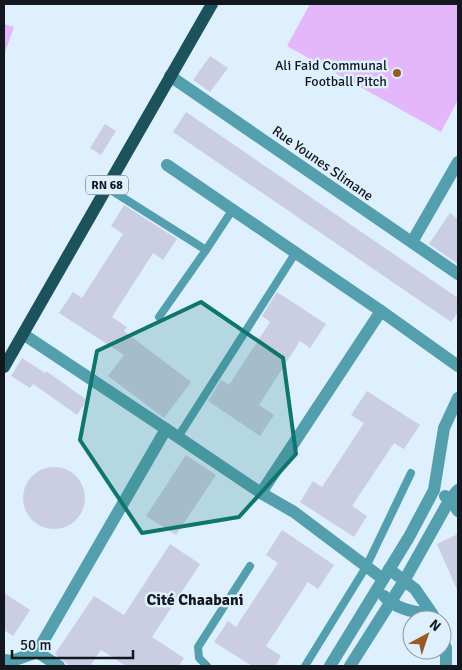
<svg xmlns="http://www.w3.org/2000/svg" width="462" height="670" font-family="Signika,sans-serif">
<rect width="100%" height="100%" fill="#deeffe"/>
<g fill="#e4b7fa">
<path d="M310 4H458V100L441 132 287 46Z"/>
<path d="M4 24 14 27 4 55Z"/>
</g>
<g fill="#cbcee2">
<path d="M210 56 228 68 210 92 193 80Z"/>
<path d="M186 112 458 298V312L451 322 173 132Z"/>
<path d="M105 124 116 131 101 155 90 148Z"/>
<path d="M124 205 177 239 163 260 153 253 112 317 127 327 124 331 191 382 164 418 108 376 124 355 59 313 73 292 82 298 123 234 111 226Z"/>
<path d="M450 213 458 219V264L429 244Z"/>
<path d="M277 292 326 324 310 348 300 341 259 405 274 415 260 436 208 401 221 380 229 385 270 322 262 316Z"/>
<path d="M22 358 45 373 46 371 87 400 77 415 33 384 30 388 11 376Z"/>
<path d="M367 391 420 425 404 449 394 443 352 506 367 516 354 537 300 502 313 481 322 487 364 423 351 415Z"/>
<path d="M186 455 216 475 176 535 146 516Z"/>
<circle cx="54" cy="498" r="31"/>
<path d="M282 530 334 565 318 589 308 582 266 646 281 656 275 666H252L214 642 228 621 236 627 278 563 266 555Z"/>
<path d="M458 534V592L437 544Z"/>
<path d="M170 544 200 564 152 637 184 658 179 666H126L101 650 90 666H70L55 654 94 596 124 615Z"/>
<path d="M4 593 30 610 13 636 4 630Z"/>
</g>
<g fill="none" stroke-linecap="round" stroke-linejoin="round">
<g stroke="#549fad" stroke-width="8">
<path d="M106 187 206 250 233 209"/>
<path d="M159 317 206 250"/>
<path d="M178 437 296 252"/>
<path d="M207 666 199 658 198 647 250 566"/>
<path d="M305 666 366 567 411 473"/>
</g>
<g stroke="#549fad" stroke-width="12">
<path d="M170 76 458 274"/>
<path d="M167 165 381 311 458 366"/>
<path d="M412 242 458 162"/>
<path d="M166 429 261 493 294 512 383 579"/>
<path d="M261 493 381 311"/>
<path d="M445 496 450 499 458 511"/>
<path d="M384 596C396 610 416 612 433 615L415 589 389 569"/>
<path d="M442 639 446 648V666"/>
<path d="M37 652 59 666"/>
<path d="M4 660 12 661 37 652 166 429 23 334"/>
<path d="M330 666 409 537 434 490 444 428 458 398"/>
<path d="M350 666 404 581 450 499 458 490"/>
</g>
<path stroke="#1b525b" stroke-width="12" d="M4 367 212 4"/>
</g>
<path fill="#0f766e" fill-opacity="0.2" stroke="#0f766e" stroke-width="4" stroke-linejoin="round" d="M201 302 283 358 296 454 239 517 142 533 80 440 97 351Z"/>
<circle fill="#9a5b23" stroke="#deeffe" stroke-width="2" cx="397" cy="73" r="5"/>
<g text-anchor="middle" stroke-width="5" stroke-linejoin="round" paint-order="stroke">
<rect fill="#deeffe" stroke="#4f5860" stroke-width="1" x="86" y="175.5" width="42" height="19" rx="4"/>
<g font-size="12" font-weight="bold" fill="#12181d">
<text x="107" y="189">RN 68</text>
</g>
<g font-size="14" fill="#12181d" stroke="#deeffe" text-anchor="end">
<text x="387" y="70">Ali Faid Communal<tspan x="387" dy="16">Football Pitch</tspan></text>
</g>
<g font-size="14" fill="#12181d" stroke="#deeffe">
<text transform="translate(323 163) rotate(35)" y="5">Rue Younes Slimane</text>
</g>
<g font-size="16" font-weight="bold" fill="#12181d" stroke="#deeffe">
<text x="195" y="605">Cité Chaabani</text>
</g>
</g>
<rect width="462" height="670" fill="none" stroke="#12181d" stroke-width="10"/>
<g transform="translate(427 635) rotate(40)"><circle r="24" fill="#deeffe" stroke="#8c99a4"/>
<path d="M0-4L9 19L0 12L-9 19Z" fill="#9a5b23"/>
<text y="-8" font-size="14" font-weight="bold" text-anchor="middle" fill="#12181d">N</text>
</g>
<path d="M12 650v8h121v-8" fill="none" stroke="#12181d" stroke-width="2.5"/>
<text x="20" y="650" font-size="15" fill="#12181d" stroke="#deeffe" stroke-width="4" paint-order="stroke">50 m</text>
</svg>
